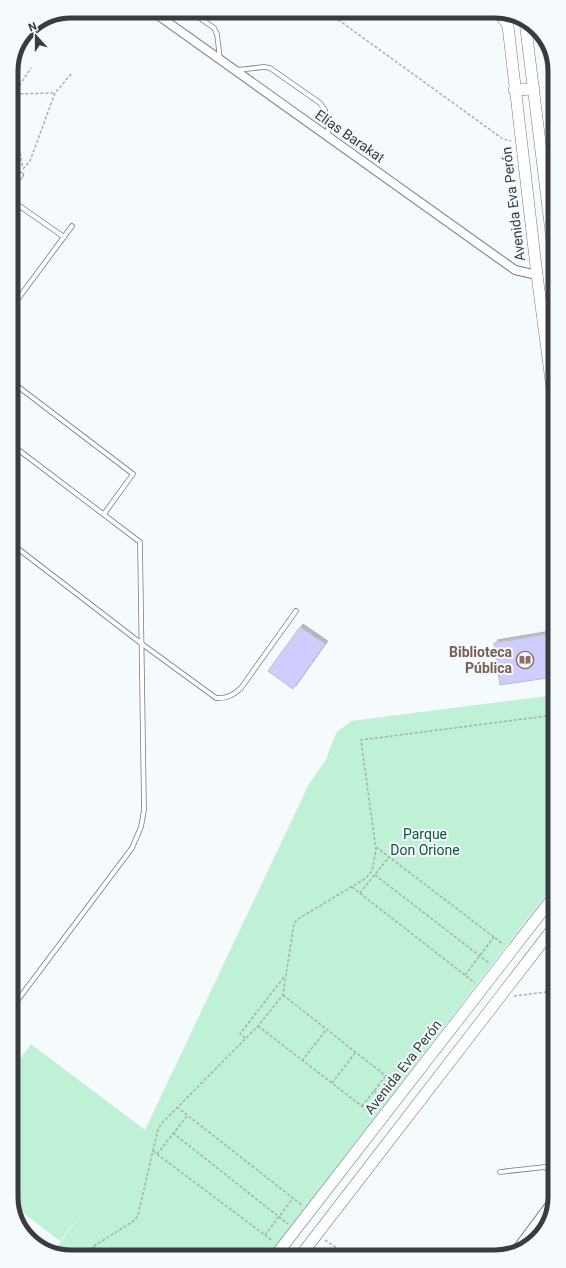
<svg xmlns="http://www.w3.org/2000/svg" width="566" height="1268" font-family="Roboto,sans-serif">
<defs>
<filter id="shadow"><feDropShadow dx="3" dy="-3" stdDeviation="0" flood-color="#0004"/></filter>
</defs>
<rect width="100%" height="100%" fill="#f5fafd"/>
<path fill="#bef1d6" d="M554 695V884L269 1255 67 1257 53 1252 86 1208 60 1241 14 1206V1067L31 1044 145 1130 309 784 326 760 336 733 351 721Z"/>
<g fill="#cfcdfe" stroke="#bbbbc7" filter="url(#shadow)">
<path d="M300 627 325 644 293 689 268 671Z"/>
<path d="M553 633 554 677 500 685 494 643Z"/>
</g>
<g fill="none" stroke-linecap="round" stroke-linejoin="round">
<defs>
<g id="lane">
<path d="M190 11 214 28 217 34 220 59"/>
<path d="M237 70 264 67 270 68 320 103 325 110 329 136"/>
<path d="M11 189 21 175"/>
<path d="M11 200 64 237"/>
<path d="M12 307 72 226"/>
<path d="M12 382 133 474 104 514"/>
<path d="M12 445 140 542 144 810 141 827 132 848 14 1005"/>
<path d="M12 544 142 644 216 698C227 699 234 695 241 688L296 611"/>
<path d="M500 1172 545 1167 555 1175"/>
</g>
<g id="street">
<path d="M152 11 515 270 537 275"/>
<path d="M542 154 552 153"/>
<path d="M513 1254 554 1199"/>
</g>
<g id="secondary">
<path d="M497 11 503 18 508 26 537 275 553 396"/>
<path d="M525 21 552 240"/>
<path d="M514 90 534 89"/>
<path d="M276 1255 554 896"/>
<path d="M301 1255 554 927"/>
</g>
</defs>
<use href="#lane" stroke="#717b82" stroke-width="5.5"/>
<use href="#street" stroke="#717b82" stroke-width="10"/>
<use href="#secondary" stroke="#717b82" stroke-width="12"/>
<g stroke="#a9adb0" stroke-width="1.5" stroke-dasharray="3 2" stroke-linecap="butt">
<path d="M326 11 503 139 511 141"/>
<path d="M11 78 14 94"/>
<path d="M11 92 14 94 55 93"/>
<path d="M11 98 31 68"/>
<path d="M11 109 23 168"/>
<path d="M23 169 30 161 55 93 72 73"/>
<path d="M376 847 503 944"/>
<path d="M375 875 489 963"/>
<path d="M352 887 475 983"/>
<path d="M360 893 389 857"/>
<path d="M465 975 494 937"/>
<path d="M283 995 396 1084"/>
<path d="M514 996 554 991"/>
<path d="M258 1026 372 1114"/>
<path d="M245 1038 240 1034 284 977"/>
<path d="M302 1061 326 1030"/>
<path d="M332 1083 355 1053"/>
<path d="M374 1091 383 1099"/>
<path d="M362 1106 385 1077"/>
<path d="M177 1107 303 1206"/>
<path d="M173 1133 288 1224"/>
<path d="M153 1151 273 1241"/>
<path d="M157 1154 187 1116"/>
<path d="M265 1235 293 1198"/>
<path d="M325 1240 347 1255"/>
<path d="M93 1247 105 1257"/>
<path d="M77 1257 135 1220 138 1215 158 1129 161 1124 258 1026 283 995 294 923 298 919 366 878 372 871 376 850 361 740 554 715"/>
</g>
<use href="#lane" stroke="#fff" stroke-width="4"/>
<use href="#street" stroke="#fff" stroke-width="8"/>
<use href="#secondary" stroke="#fff" stroke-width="11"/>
</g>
<defs>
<symbol id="library-ring" viewBox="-11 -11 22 22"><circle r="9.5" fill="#f5fafd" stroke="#8d6e63" stroke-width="1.5"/><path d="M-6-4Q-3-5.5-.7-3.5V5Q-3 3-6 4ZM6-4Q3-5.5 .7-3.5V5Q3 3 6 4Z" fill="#8d6e63"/></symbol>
</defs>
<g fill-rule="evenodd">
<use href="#library-ring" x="515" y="650" width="20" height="20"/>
</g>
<g text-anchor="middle" stroke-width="4" stroke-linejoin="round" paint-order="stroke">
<g font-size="14" fill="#383c3f" stroke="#f5fafd">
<text transform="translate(350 136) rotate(35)" y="5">Elías Barakat</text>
<text transform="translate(513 204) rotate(-97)" y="5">Avenida Eva Perón</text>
<text transform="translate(403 1067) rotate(-52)" y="5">Avenida Eva Perón</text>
</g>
<g font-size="14" font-weight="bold" fill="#785e54" stroke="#f5fafd" text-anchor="end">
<text x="512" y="657">Biblioteca<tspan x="512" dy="16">Pública</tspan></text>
</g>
<g font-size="14" fill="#125239" stroke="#f5fafd">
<text x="425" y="839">Parque<tspan x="425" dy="16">Don Orione</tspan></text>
</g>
</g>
<path d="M0 0H566V1268H0ZM71 18H495A53 53 0 0 1 548 71V1197A53 53 0 0 1 495 1250H71A53 53 0 0 1 18 1197V71A53 53 0 0 1 71 18Z" fill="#f5fafd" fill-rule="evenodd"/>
<path fill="none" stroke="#383c3f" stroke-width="5" d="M71 18H495A53 53 0 0 1 548 71V1197A53 53 0 0 1 495 1250H71A53 53 0 0 1 18 1197V71A53 53 0 0 1 71 18Z"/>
<g transform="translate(36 36) rotate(339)" stroke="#f5fafd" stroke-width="3" paint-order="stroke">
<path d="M0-3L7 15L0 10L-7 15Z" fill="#383c3f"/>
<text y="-6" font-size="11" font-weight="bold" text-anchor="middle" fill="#383c3f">N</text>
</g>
</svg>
